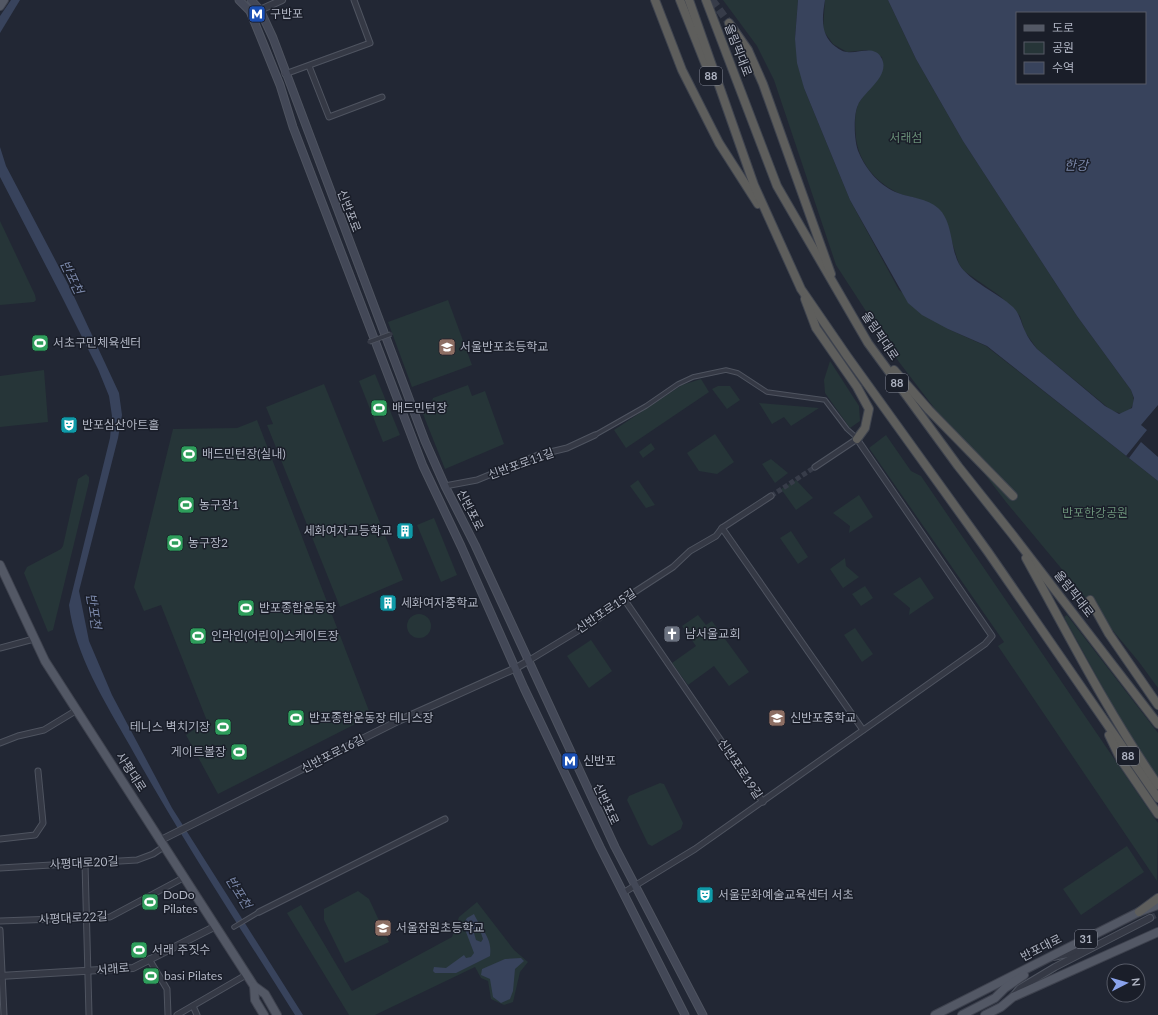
<svg xmlns="http://www.w3.org/2000/svg" width="1158" height="1015" font-family="Lato,'Noto Sans KR',sans-serif">
<rect width="100%" height="100%" fill="#222734"/>
<g fill="#263538">
<path d="M723 0H798L795 39 804 88 850 200 899 290 948 329 986 346 1158 481V688L1139 662 1006 502 899 362 836 265 774 80 757 46Z"/>
<path d="M825 0H888L916 59 963 141 1077 316 1131 390C1136 402 1134 408 1123 414L1112 411 1037 349 1025 332 1020 316 1000 296 964 271 959 264 943 214C935 209 928 203 920 200 912 196 903 196 896 192 875 181 859 162 856 138 855 126 854 115 858 104L883 66 882 57 866 50 847 52 833 44 823 30Z"/>
<path d="M0 221 35 295 36 300 34 302 0 305Z"/>
<path d="M448 300 472 365 412 387 388 322Z"/>
<path d="M830 361 859 406 860 421 850 428 825 393 824 380Z"/>
<path d="M44 370 48 422 0 427V376Z"/>
<path d="M375 374 400 435 383 442 359 381Z"/>
<path d="M701 379 709 392 626 448 614 430 682 385Z"/>
<path d="M324 384 403 580 340 607 267 425 273 424 266 407Z"/>
<path d="M468 385 472 396 485 391 504 444 445 469 423 414 429 410 433 398Z"/>
<path d="M718 386H730L740 400 727 409 712 389Z"/>
<path d="M759 403 819 408 791 426 784 417 772 424Z"/>
<path d="M257 420 371 716 218 794 186 735 207 721 161 605 144 611 134 587 173 429 237 428Z"/>
<path d="M715 434 734 462 717 474 699 471 687 453Z"/>
<path d="M886 435 911 471 921 476 1158 823 1157 881 998 646 1004 642 869 448Z"/>
<path d="M651 443 655 449 643 458 639 452Z"/>
<path d="M771 459 788 473 775 483 762 464Z"/>
<path d="M86 474 89 477V482L53 630 48 632 24 573 27 567 61 549 63 546 78 479Z"/>
<path d="M638 480 655 505 646 508 630 486Z"/>
<path d="M796 480 813 498 796 510 781 489Z"/>
<path d="M859 495 873 517 849 533 850 526 833 513Z"/>
<path d="M434 518 457 575 441 582 417 525Z"/>
<path d="M791 531 808 557 798 564 780 538Z"/>
<path d="M845 558 846 566 859 577 843 588 830 569Z"/>
<path d="M920 577 934 598 909 615 910 608 893 594Z"/>
<path d="M865 586 873 598 861 606 852 594Z"/>
<circle cx="419" cy="626" r="12"/>
<path d="M698 615 706 625 712 621 749 672 729 686 714 666 688 685 672 663 696 646 682 626Z"/>
<path d="M1067 615 1158 733V779L1125 729 1064 617Z"/>
<path d="M855 628 873 654 862 662 844 635Z"/>
<path d="M591 640 612 671 589 688 567 656Z"/>
<path d="M660 783 664 784 683 823 681 829 652 846 648 844 627 800 629 796Z"/>
<path d="M1127 846 1144 872 1081 915 1063 889Z"/>
<path d="M358 891 369 899 389 942 345 963 324 920V909Z"/>
<path d="M477 902 514 950 528 962 520 972 513 1002 504 1005 491 999 488 981 481 978 475 967 375 1015H349L287 913 301 905 352 991 452 937 459 917Z"/>
</g>
<g fill="#38435c" fill-rule="evenodd">
<path d="M11 0H20L0 33V16Z"/>
<path d="M798 0H825C822 18 820 35 836 47 839 49 843 52 847 52 859 54 875 44 882 59 890 77 863 92 858 105 853 115 854 143 859 153 866 170 881 187 898 193 911 198 927 198 938 208 953 221 950 247 959 264 969 281 998 293 1013 307 1020 314 1021 323 1025 331 1028 338 1032 343 1037 349L1105 406 1119 414 1132 408 1134 398 1131 390 1077 316 963 141 916 59 888 0H1158V481L987 346 948 329 922 315 908 303 850 200 804 88 797 63 795 39ZM1017 13H1145V83H1017Z"/>
<path d="M0 147 6 166 71 290 119 393 122 415 118 438 79 591 89 641 112 695 172 808 303 1015H295C239 926 181 838 130 746 105 702 75 655 69 605L110 438 112 416 109 396 98 369 62 297 0 177Z"/>
<path d="M474 914C480 928 493 938 490 956L456 973H435L433 971 434 967 446 968 464 955 466 958 471 957 474 953 463 924 467 918ZM476 931 481 933 483 939 481 942 476 940 474 933Z"/>
<path d="M521 958 524 961 515 969 513 991 510 999 501 1003 493 997 490 979 481 975 482 969 505 959Z"/>
</g>
<path fill="#222734" d="M1158 405V457L1141 442 1129 458 1126 456 1147 430 1141 425Z"/>
<g fill="none" stroke-linecap="round" stroke-linejoin="round">
<path stroke="#373c49" stroke-width="5" stroke-dasharray="5 2.5" stroke-linecap="butt" d="M771 496 815 467"/>
<path stroke="#373c49" stroke-width="6" stroke-dasharray="6 3" stroke-linecap="butt" d="M1150 918 1158 914"/>
<path stroke="#373c49" stroke-width="8" stroke-dasharray="8 4" stroke-linecap="butt" d="M712 0 729 23"/>
<defs>
<g id="pedestrian">
<path d="M595 435 646 406 678 384 693 377 726 370 738 373 767 392 825 400 847 429 857 438"/>
<path d="M234 927 259 912"/>
</g>
<g id="minor">
<path d="M309 66 329 117 382 97"/>
<path d="M285 74 370 43 354 0"/>
<path d="M445 486 477 480 538 455 567 448 595 435"/>
<path d="M722 528 771 496"/>
<path d="M624 599 763 802"/>
<path d="M0 648 34 639"/>
<path d="M528 661 599 618 610 608 673 567 690 551 716 536 722 528 863 730"/>
<path d="M0 743 18 736 44 730 77 710"/>
<path d="M0 839 35 835 43 823 38 771"/>
<path d="M85 863 89 1015"/>
<path d="M0 868 137 860 153 854 165 846"/>
<path d="M623 893 695 849 985 644 992 636 857 439 815 467"/>
<path d="M259 912 445 819"/>
<path d="M0 921 110 917 185 877"/>
<path d="M0 930 4 1015"/>
<path d="M149 959 167 989 168 1015"/>
<path d="M193 1006 197 1015"/>
<path d="M177 1015 246 975"/>
</g>
<g id="tertiary">
<path d="M251 14 282 0"/>
<path d="M161 840 398 721 516 668 528 661"/>
<path d="M1053 957 1081 951"/>
<path d="M0 976 133 968 216 926"/>
<path d="M1013 996 1020 988 1055 967 1150 918"/>
</g>
<g id="secondary">
<path d="M239 0 250 11 280 85 293 127 423 466 461 546 524 688 600 847 685 1015"/>
<path d="M251 0 260 10 273 38 425 441 445 486 475 545 615 847 703 1015"/>
</g>
<g id="primary">
<path d="M0 6 4 0"/>
<path d="M0 565 45 661 254 986 265 994 277 1015"/>
<path d="M254 986 255 1000 264 1015"/>
<path d="M935 1015 1139 912 1158 905"/>
<path d="M962 1015 995 998 1005 988 1024 975"/>
<path d="M985 1015 1001 1007 1013 997 1158 932"/>
</g>
<g id="trunk">
<path d="M655 0 682 70 719 143 758 204"/>
<path d="M680 0 707 68"/>
<path d="M689 0 754 185 801 289 847 356 988 552 1158 798"/>
<path d="M706 0 777 186 868 343 958 466 1012 534 1158 724"/>
<path d="M729 23 748 50 763 84 831 274"/>
<path d="M805 299 816 328 857 387 869 409 865 428 857 439"/>
<path d="M894 370 929 410 1013 496"/>
<path d="M1026 558C1068 634 1108 713 1158 785"/>
<path d="M1090 600 1109 634 1158 705"/>
<path d="M1109 735 1121 760 1158 814"/>
<path d="M1139 912 1158 898"/>
</g>
</defs>
<use href="#pedestrian" stroke="#4f5460" stroke-width="5.5"/>
<use href="#minor" stroke="#4f5460" stroke-width="7"/>
<use href="#tertiary" stroke="#4f5460" stroke-width="8"/>
<use href="#secondary" stroke="#4f5460" stroke-width="9"/>
<use href="#primary" stroke="#3e424e" stroke-width="10"/>
<use href="#trunk" stroke="#3f444f" stroke-width="10"/>
<use href="#pedestrian" stroke="#353945" stroke-width="3.5"/>
<use href="#minor" stroke="#353945" stroke-width="5"/>
<use href="#tertiary" stroke="#353945" stroke-width="6"/>
<use href="#secondary" stroke="#434857" stroke-width="7"/>
<use href="#primary" stroke="#535865" stroke-width="8"/>
<use href="#trunk" stroke="#5e5e5c" stroke-width="8"/>
<defs>
<path id="pedestrian-bridge" d="M369 342 391 334"/>
</defs>
<use href="#pedestrian-bridge" stroke="#4f5460" stroke-width="5.5" stroke-linecap="butt"/>
<use href="#pedestrian-bridge" stroke="#353945" stroke-width="3.5"/>
</g>
<defs>
<symbol id="metro-square" viewBox="-11 -11 22 22"><rect x="-9" y="-9" width="18" height="18" rx="4" fill="#1a4fb4" stroke="#1a1e29"/><path d="M-5.5 5V-5H-3L0 0L3-5H5.5V5H3V-.5L0 4L-3-.5V5Z" fill="#fff"/></symbol>
<symbol id="stadium-square" viewBox="-11 -11 22 22"><rect x="-9" y="-9" width="18" height="18" rx="4" fill="#2e9e5b" stroke="#1a1e29"/><path d="M0-5a6.5 5 0 1 0 0 10a6.5 5 0 1 0 0-10ZM-3.5-1.8h7v3.6h-7Z" fill="#fff"/></symbol>
<symbol id="school-square" viewBox="-11 -11 22 22"><rect x="-9" y="-9" width="18" height="18" rx="4" fill="#8d6e63" stroke="#1a1e29"/><path d="M0-5L7-2L0 1L-7-2ZM-4 1L0 2.5L4 1V4Q0 6-4 4Z" fill="#fff"/></symbol>
<symbol id="theatre-square" viewBox="-11 -11 22 22"><rect x="-9" y="-9" width="18" height="18" rx="4" fill="#0f9aa8" stroke="#1a1e29"/><path d="M-5-5.5Q0-4 5-5.5V0Q5 5 0 6Q-5 5-5 0ZM-3.3-2.5H-1v1.5H-3.3ZM1-2.5H3.3v1.5H1ZM-2.8 1Q0 5.5 2.8 1Z" fill="#fff"/></symbol>
<symbol id="building-square" viewBox="-11 -11 22 22"><rect x="-9" y="-9" width="18" height="18" rx="4" fill="#0f9aa8" stroke="#1a1e29"/><path d="M-4-6H4V6H1V3H-1V6H-4ZM-2.5-4.3h1.7v1.8h-1.7ZM.8-4.3h1.7v1.8H.8ZM-2.5-1h1.7V.8h-1.7ZM.8-1h1.7V.8H.8Z" fill="#fff"/></symbol>
<symbol id="church-square" viewBox="-11 -11 22 22"><rect x="-9" y="-9" width="18" height="18" rx="4" fill="#6b7280" stroke="#1a1e29"/><path d="M-1.2-6h2.4v3.5h3.3v2.4h-3.3V6h-2.4V-.1h-3.3v-2.4h3.3Z" fill="#fff"/></symbol>
</defs>
<g fill-rule="evenodd">
<use href="#metro-square" x="247" y="4" width="20" height="20"/>
<use href="#stadium-square" x="30" y="333" width="20" height="20"/>
<use href="#school-square" x="437" y="337" width="20" height="20"/>
<use href="#stadium-square" x="369" y="398" width="20" height="20"/>
<use href="#theatre-square" x="59" y="415" width="20" height="20"/>
<use href="#stadium-square" x="179" y="444" width="20" height="20"/>
<use href="#stadium-square" x="176" y="495" width="20" height="20"/>
<use href="#building-square" x="395" y="521" width="20" height="20"/>
<use href="#stadium-square" x="165" y="533" width="20" height="20"/>
<use href="#building-square" x="378" y="593" width="20" height="20"/>
<use href="#stadium-square" x="236" y="598" width="20" height="20"/>
<use href="#church-square" x="662" y="624" width="20" height="20"/>
<use href="#stadium-square" x="188" y="626" width="20" height="20"/>
<use href="#stadium-square" x="286" y="708" width="20" height="20"/>
<use href="#school-square" x="767" y="708" width="20" height="20"/>
<use href="#stadium-square" x="213" y="717" width="20" height="20"/>
<use href="#stadium-square" x="229" y="742" width="20" height="20"/>
<use href="#metro-square" x="560" y="751" width="20" height="20"/>
<use href="#theatre-square" x="695" y="885" width="20" height="20"/>
<use href="#stadium-square" x="140" y="892" width="20" height="20"/>
<use href="#school-square" x="373" y="918" width="20" height="20"/>
<use href="#stadium-square" x="129" y="940" width="20" height="20"/>
<use href="#stadium-square" x="141" y="966" width="20" height="20"/>
</g>
<g text-anchor="middle" stroke-width="3" stroke-linejoin="round" paint-order="stroke">
<g fill="#1a1e29" stroke="#828794" stroke-width="1">
<rect x="700" y="67" width="22" height="18" rx="3"/>
<rect x="886" y="374" width="22" height="18" rx="3"/>
<rect x="1117" y="747" width="22" height="18" rx="3"/>
<rect x="1075" y="930" width="22" height="18" rx="3"/>
</g>
<g font-size="11" font-weight="bold" fill="#afb4c2">
<text x="711" y="80">88</text>
<text x="897" y="387">88</text>
<text x="1128" y="760">88</text>
<text x="1086" y="943">31</text>
</g>
<g font-size="12" fill="#afb4c2" stroke="#1a1e29" text-anchor="start">
<text x="270" y="18">구반포</text>
<text x="53" y="347">서초구민체육센터</text>
<text x="460" y="351">서울반포초등학교</text>
<text x="392" y="412">배드민턴장</text>
<text x="82" y="429">반포심산아트홀</text>
<text x="202" y="458">배드민턴장(실내)</text>
<text x="199" y="509">농구장1</text>
<text x="392" y="535" text-anchor="end">세화여자고등학교</text>
<text x="188" y="547">농구장2</text>
<text x="401" y="607">세화여자중학교</text>
<text x="259" y="612">반포종합운동장</text>
<text x="685" y="638">남서울교회</text>
<text x="211" y="640">인라인(어린이)스케이트장</text>
<text x="309" y="722">반포종합운동장 테니스장</text>
<text x="790" y="722">신반포중학교</text>
<text x="210" y="731" text-anchor="end">테니스 벽치기장</text>
<text x="226" y="756" text-anchor="end">게이트볼장</text>
<text x="583" y="765">신반포</text>
<text x="163" y="899">DoDo<tspan x="163" dy="14">Pilates</tspan></text>
<text x="718" y="899">서울문화예술교육센터 서초</text>
<text x="396" y="932">서울잠원초등학교</text>
<text x="152" y="954">서래 주짓수</text>
<text x="164" y="980">basi Pilates</text>
</g>
<g font-size="12" fill="#afb4c2" stroke="#1a1e29">
<text transform="translate(738 50) rotate(69)" y="4">올림픽대로</text>
<text transform="translate(349 211) rotate(69)" y="4">신반포로</text>
<text transform="translate(880 336) rotate(56)" y="4">올림픽대로</text>
<text transform="translate(521 464) rotate(-20)" y="4">신반포로11길</text>
<text transform="translate(470 510) rotate(63)" y="4">신반포로</text>
<text transform="translate(1074 594) rotate(52)" y="4">올림픽대로</text>
<text transform="translate(606 611) rotate(-34)" y="4">신반포로15길</text>
<text transform="translate(333 754) rotate(-27)" y="4">신반포로16길</text>
<text transform="translate(740 769) rotate(56)" y="4">신반포로19길</text>
<text transform="translate(131 772) rotate(57)" y="4">사평대로</text>
<text transform="translate(606 804) rotate(65)" y="4">신반포로</text>
<text transform="translate(84 863) rotate(-3)" y="4">사평대로20길</text>
<text transform="translate(73 918) rotate(-3)" y="4">사평대로22길</text>
<text transform="translate(1041 948) rotate(-27)" y="4">반포대로</text>
<text transform="translate(113 969) rotate(-5)" y="4">서래로</text>
</g>
<g font-size="12" fill="#698f77" stroke="#1a1e29">
<text x="906" y="142">서래섬</text>
<text x="1095" y="517">반포한강공원</text>
</g>
<g font-size="13" font-style="italic" fill="#7a87a8" stroke="#1a1e29">
<text x="1076" y="170">한강</text>
<text transform="translate(72 277) rotate(64)" y="5">반포천</text>
<text transform="translate(94 611) rotate(81)" y="5">반포천</text>
<text transform="translate(239 892) rotate(58)" y="5">반포천</text>
</g>
</g>
<rect x="1016" y="12" width="130" height="72" fill="#1a1e29" stroke="#565a66"/>
<rect x="1024" y="25" width="20" height="6" fill="#535865" stroke="#565a66"/>
<text x="1052" y="32" font-size="12" fill="#afb4c2">도로</text>
<rect x="1024" y="42" width="20" height="12" fill="#263538" stroke="#565a66"/>
<text x="1052" y="52" font-size="12" fill="#afb4c2">공원</text>
<rect x="1024" y="62" width="20" height="12" fill="#38435c" stroke="#565a66"/>
<text x="1052" y="72" font-size="12" fill="#afb4c2">수역</text>
<g transform="translate(1126 983) rotate(84)"><circle r="19" fill="#1a1e29" stroke="#565a66"/>
<path d="M0-3L7 15L0 10L-7 15Z" fill="#8aa3ec"/>
<text y="-6" font-size="11" font-weight="bold" text-anchor="middle" fill="#afb4c2">N</text>
</g>
</svg>
